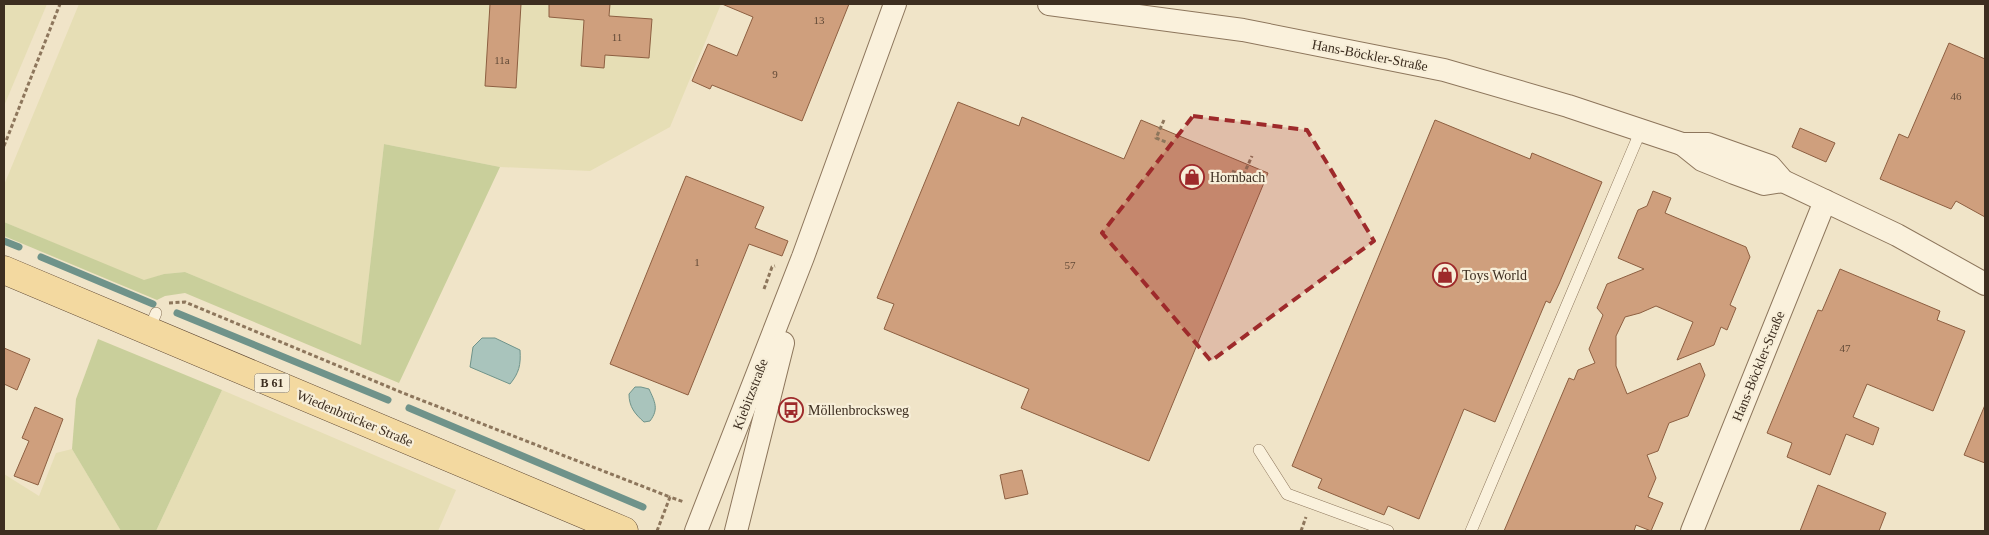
<svg xmlns="http://www.w3.org/2000/svg" width="1989" height="535" font-family="Georgia,serif">
<rect width="100%" height="100%" fill="#f0e4c8"/>
<g fill="#e6deb5">
<path d="M4 4H47L4 106Z"/>
<path d="M79 4H721L670 127 590 171 500 167 384 144 361 346 185 272 164 274 144 281 4 222V185Z"/>
<path d="M222 390 456 490 438 531H156Z"/>
<path d="M72 449 121 531H4V474L39 496 56 453Z"/>
</g>
<g fill="#c9cf9b">
<path d="M384 144 500 167 399 383 185 293 165 296 157 300 4 236V222L144 280 164 274 185 272 361 345Z"/>
<path d="M98 339 222 390 156 531H121L72 449 76 399Z"/>
</g>
<g fill="#a9c4bc" stroke="#6f938a">
<path d="M482 338H495L520 350C521 365 519 373 510 384L470 367 473 347Z"/>
<path d="M635 387H641L649 389C655 402 659 409 650 421L644 422C635 414 629 407 629 394Z"/>
</g>
<g fill="none" stroke-linecap="round" stroke-linejoin="round">
<g stroke="#6f938a" stroke-width="7">
<path d="M4 241 19 247"/>
<path d="M41 257 153 304"/>
<path d="M177 313 388 400"/>
<path d="M409 408 643 507"/>
</g>
</g>
<g fill="#cf9f7d" stroke="#8d5f41">
<path d="M490 4H521L516 88 485 86Z"/>
<path d="M549 4H610L609 16 652 19 649 58 605 55 604 68 581 66 584 20 549 17Z"/>
<path d="M722 4H849L802 121 712 85 710 89 692 81 708 44 737 56 753 17Z"/>
<path d="M1949 43 1985 59V217L1956 201 1951 209 1880 179 1899 134 1908 138Z"/>
<path d="M958 102 1019 126 1022 117 1124 159 1141 120 1268 173 1149 461 1021 408 1029 389 884 329 894 304 877 298Z"/>
<path d="M1435 120 1530 159 1532 153 1602 182 1559 284 1550 303 1546 301 1495 422 1464 409 1419 519 1388 506 1384 515 1318 488 1322 479 1292 466Z"/>
<path d="M1800 128 1835 143 1826 162 1792 147Z"/>
<path d="M686 176 764 207 755 228 788 241 782 256 749 244 688 395 610 364Z"/>
<path d="M1653 191 1671 198 1665 213 1746 247 1750 257 1730 305 1736 308 1727 330 1721 327 1714 345 1677 360 1693 322 1656 306 1640 313 1625 317 1616 336V366L1627 394 1700 363 1705 375 1688 416 1669 423 1658 451 1647 455 1656 478 1648 497 1663 503 1651 531 1636 525 1634 531H1504L1569 378 1574 380 1578 370 1595 363 1589 349 1603 315 1597 308 1607 284 1644 269 1618 258 1638 210 1647 206Z"/>
<path d="M1840 269 1940 311 1937 320 1965 331 1933 411 1867 384 1853 417 1879 428 1873 445 1846 434 1830 475 1787 457 1792 443 1767 433 1818 310 1822 311Z"/>
<path d="M4 348 30 359 17 390 4 384Z"/>
<path d="M1985 405V463L1964 455Z"/>
<path d="M35 407 63 419 38 485 14 476 29 441 22 438Z"/>
<path d="M1022 470 1028 494 1005 499 1000 475Z"/>
<path d="M1818 485 1886 513 1879 531H1800Z"/>
</g>
<g fill="none" stroke-linecap="round" stroke-linejoin="round">
<defs>
<g id="service">
<path d="M149 330 156 313"/>
<path d="M1259 450 1287 494 1388 531"/>
<path d="M1471 531 1641 130"/>
</g>
<g id="minor">
<path d="M1049 4 1243 30 1444 70 1568 106 1682 144H1708L1770 166 1783 181 1897 235 1985 284"/>
<path d="M1682 144 1702 160 1734 173 1764 184 1783 181"/>
<path d="M696 531 803 257 895 4"/>
<path d="M736 531 783 343"/>
<path d="M1692 531 1825 201"/>
</g>
<path id="primary" d="M4 270 624 531"/>
</defs>
<use href="#service" stroke="#8d765c" stroke-width="12"/>
<use href="#minor" stroke="#8d765c" stroke-width="24"/>
<use href="#primary" stroke="#5b4430" stroke-width="29"/>
<g stroke="#8d765c" stroke-width="3" stroke-dasharray="4 2.5" stroke-linecap="butt">
<path d="M1164 120 1156 138 1168 143"/>
<path d="M4 146 60 4"/>
<path d="M1232 171 1243 176 1252 156"/>
<path d="M764 289 772 267 775 266"/>
<path d="M169 303 185 302 403 393 670 497"/>
<path d="M657 531 670 497 684 502"/>
<path d="M1301 531 1306 517"/>
</g>
<use href="#service" stroke="#faf1dc" stroke-width="11"/>
<use href="#minor" stroke="#faf1dc" stroke-width="22"/>
<use href="#primary" stroke="#f3d9a0" stroke-width="28"/>
</g>
<path fill="#9e2a2b" fill-opacity="0.2" stroke="#9e2a2b" stroke-width="4" stroke-dasharray="10 6" stroke-linejoin="round" d="M1193 116 1307 130 1374 241 1211 361 1102 233Z"/>
<defs>
<symbol id="shop-ring" viewBox="-11 -11 22 22"><circle r="9.5" fill="#f7eed8" stroke="#9e2a2b" stroke-width="1.5"/><path d="M-5-2.5h2.3a2.7 3.5 0 0 1 5.4 0H5L5.5 6h-11ZM-1.5-2.5h3a1.5 2.3 0 0 0-3 0Z" fill="#9e2a2b"/></symbol>
<symbol id="bus-ring" viewBox="-11 -11 22 22"><circle r="9.5" fill="#f7eed8" stroke="#9e2a2b" stroke-width="1.5"/><path d="M-5-6H5V4H4V6H2V4H-2V6H-4V4H-5ZM-3.5-4V0h7V-4ZM-3.5 1.2v1.5H-2V1.2ZM2 1.2v1.5H3.5V1.2Z" fill="#9e2a2b"/></symbol>
</defs>
<g fill-rule="evenodd">
<use href="#shop-ring" x="1178" y="163" width="28" height="28"/>
<use href="#shop-ring" x="1431" y="261" width="28" height="28"/>
<use href="#bus-ring" x="777" y="396" width="28" height="28"/>
</g>
<g text-anchor="middle" stroke-width="4.5" stroke-linejoin="round" paint-order="stroke">
<g font-size="11" fill="#624a37">
<text x="819" y="24">13</text>
<text x="617" y="41">11</text>
<text x="502" y="64">11a</text>
<text x="775" y="78">9</text>
<text x="1956" y="100">46</text>
<text x="697" y="266">1</text>
<text x="1070" y="269">57</text>
<text x="1845" y="352">47</text>
</g>
<rect fill="#f7eed8" stroke="#756857" stroke-width="1" x="254.5" y="373.5" width="35" height="19" rx="4"/>
<g font-size="12" font-weight="bold" fill="#3d2e20">
<text x="272" y="387">B 61</text>
</g>
<g font-size="14" fill="#3d2e20" stroke="#f7eed8">
<text transform="translate(1370 55) rotate(11)" y="5">Hans-Böckler-Straße</text>
<text transform="translate(1758 366) rotate(-68)" y="5">Hans-Böckler-Straße</text>
<text transform="translate(750 394) rotate(-69)" y="5">Kiebitzstraße</text>
<text transform="translate(355 418) rotate(23)" y="5">Wiedenbrücker Straße</text>
</g>
<g font-size="14" fill="#3d2e20" stroke="#f7eed8" text-anchor="start">
<text x="1210" y="182">Hornbach</text>
<text x="1462" y="280">Toys World</text>
<text x="808" y="415">Möllenbrocksweg</text>
</g>
</g>
<rect width="1989" height="535" fill="none" stroke="#3d2e20" stroke-width="10"/>
</svg>
